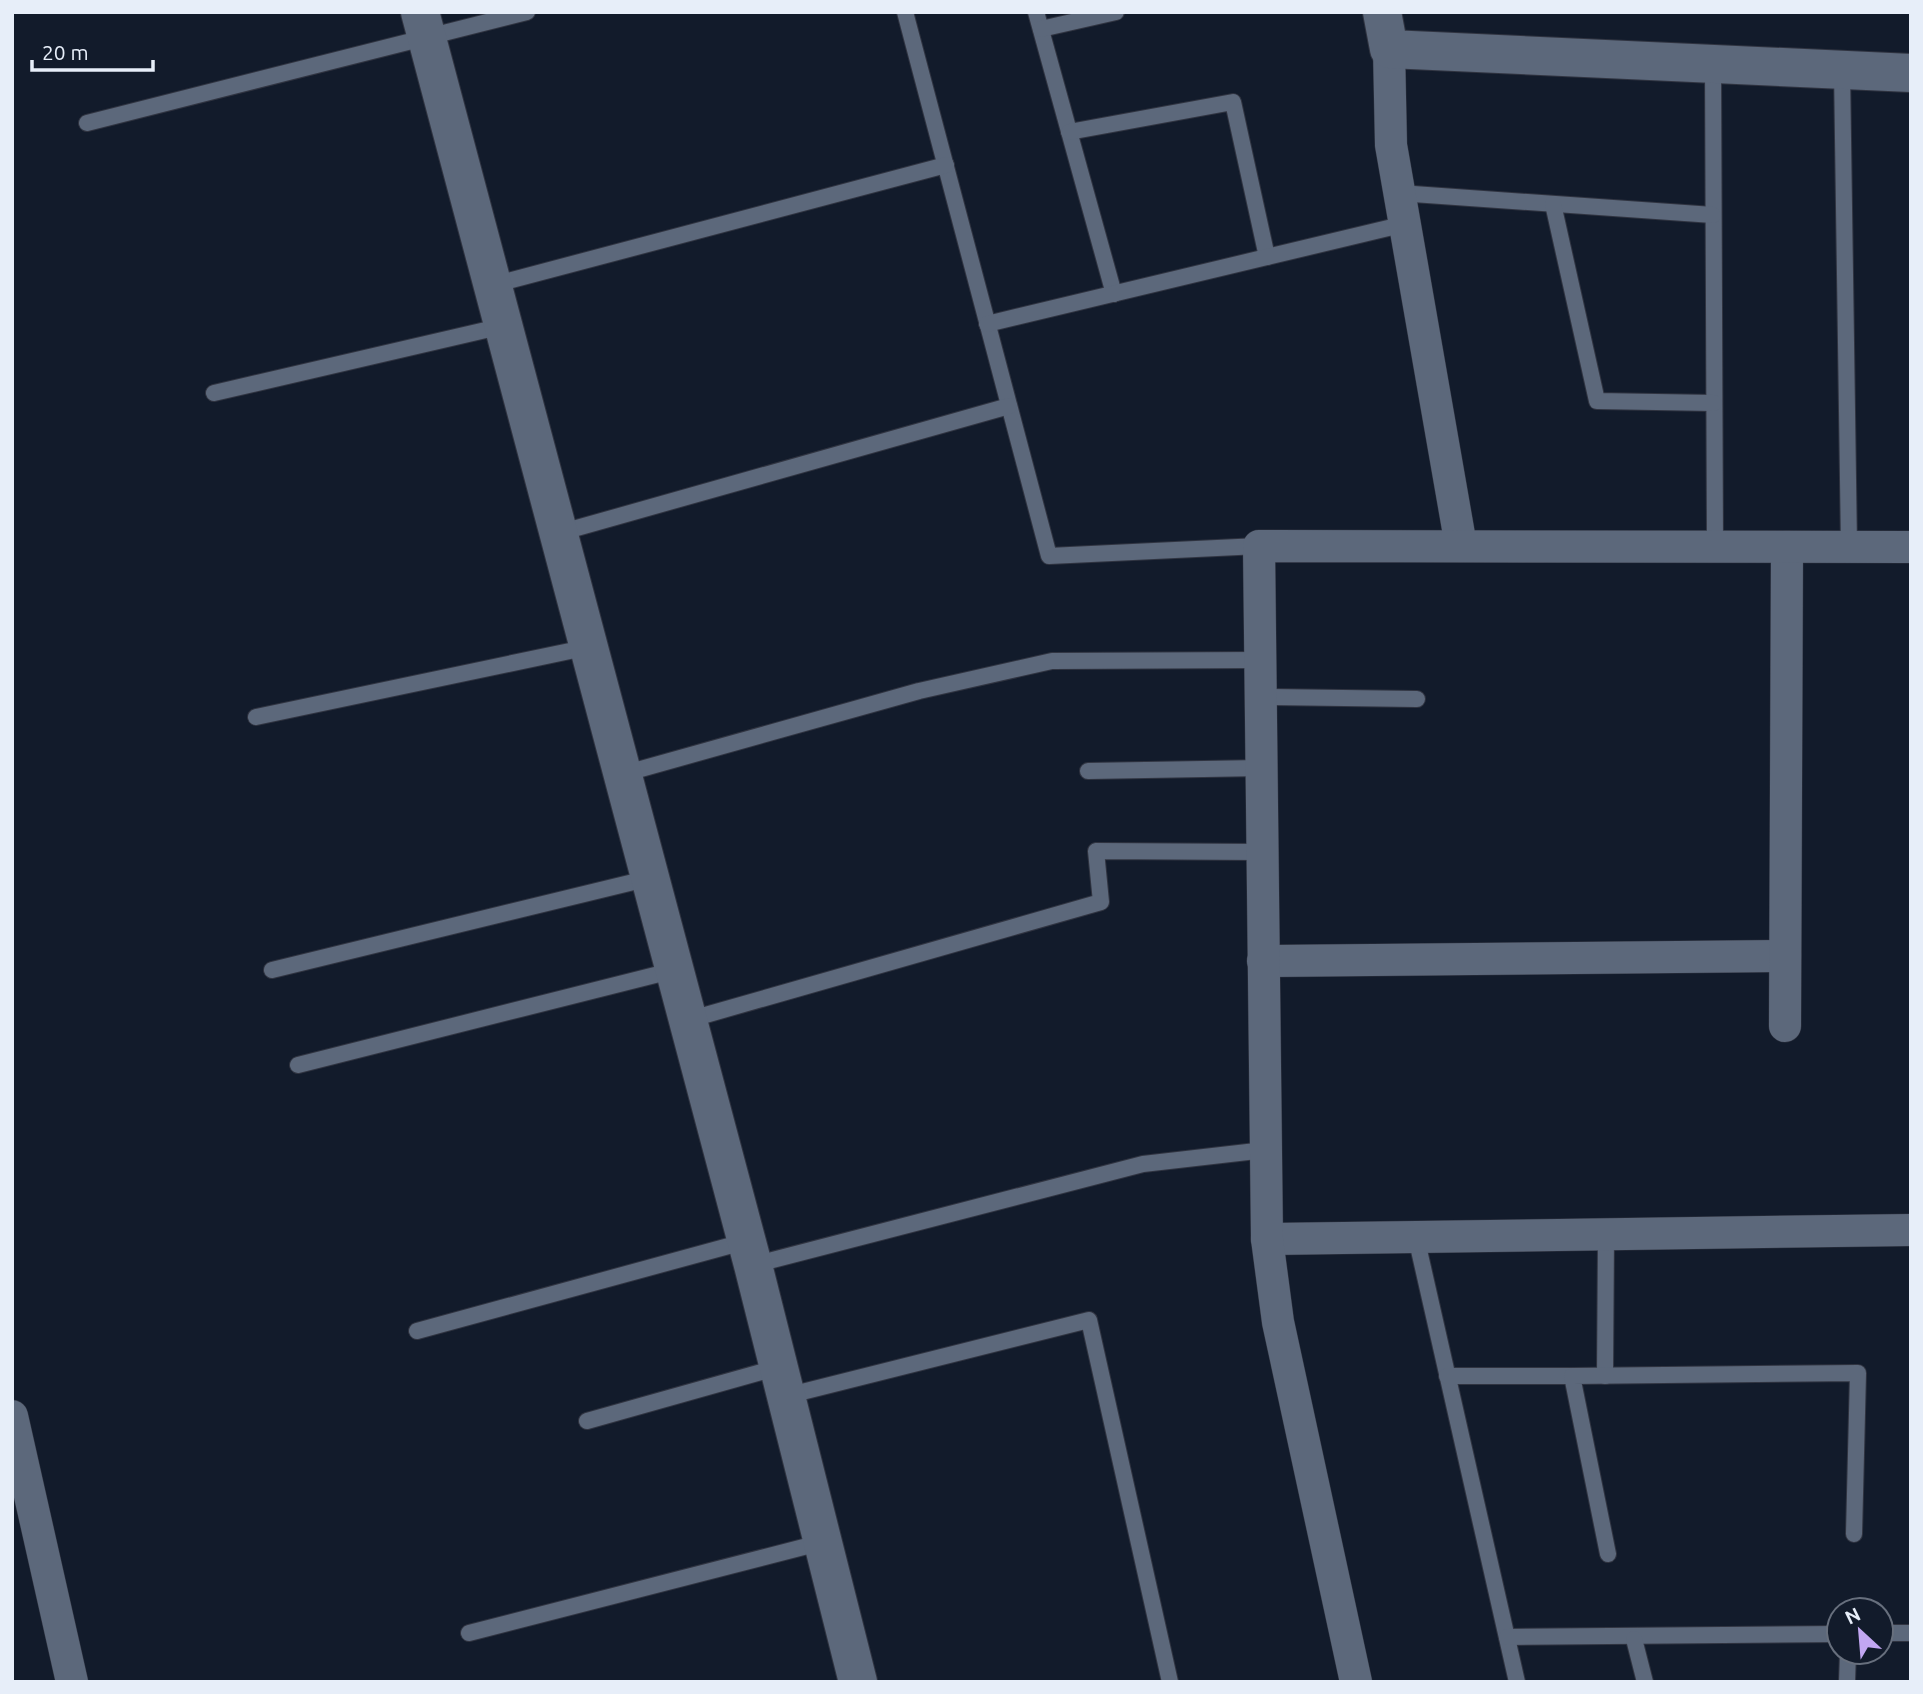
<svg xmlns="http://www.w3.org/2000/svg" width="1923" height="1694" font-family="Ubuntu,sans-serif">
<rect width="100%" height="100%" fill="#121b2b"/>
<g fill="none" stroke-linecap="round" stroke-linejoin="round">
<defs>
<g id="service">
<path d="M905 12 1049 556 1259 546"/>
<path d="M1036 12 1114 294"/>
<path d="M1041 29 1116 12"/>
<path d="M1713 64 1715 547"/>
<path d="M1842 70 1849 547"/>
<path d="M87 123 527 12"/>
<path d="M1069 132 1233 102 1267 257"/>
<path d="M1399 193 1713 215"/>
<path d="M1553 204 1597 401 1714 403"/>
<path d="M493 285 946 165"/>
<path d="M987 324 1405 224"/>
<path d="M214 393 503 326"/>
<path d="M559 533 1009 406"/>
<path d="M1261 697 1417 699"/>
<path d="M256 717 589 647"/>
<path d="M1088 771 1261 768"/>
<path d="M623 774 919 691 1052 661 1260 660"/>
<path d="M272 970 650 878"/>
<path d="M688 1020 1101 902 1096 851 1262 852"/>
<path d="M298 1065 675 970"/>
<path d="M1416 1237 1517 1682"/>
<path d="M753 1265 1143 1164 1265 1150"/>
<path d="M417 1331 747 1241"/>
<path d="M1447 1376H1572"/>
<path d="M1605 1376 1606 1235"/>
<path d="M786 1396 1089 1320 1170 1682"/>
<path d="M587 1421 779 1367"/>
<path d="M1608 1554 1572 1376 1858 1373 1854 1534"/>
<path d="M469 1633 823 1542"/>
<path d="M1881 1633H1911"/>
<path d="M1507 1637 1839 1634"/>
<path d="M1634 1639 1645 1682"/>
<path d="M1847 1682 1848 1652"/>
</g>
<g id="minor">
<path d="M1389 49 1391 145 1461 546"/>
<path d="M1263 961 1785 956"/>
<path d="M1785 1026 1787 547"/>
<path d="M1267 1239 1911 1230"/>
<path d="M12 1416 72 1682"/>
<path d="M1356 1682 1278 1322 1267 1239 1259 546 1911 547"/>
</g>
<g id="tertiary">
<path d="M420 12 753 1265 858 1682"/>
<path d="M1382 12 1389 49 1911 73"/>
</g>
</defs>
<use href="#service" stroke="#303441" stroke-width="18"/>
<use href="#minor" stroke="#303441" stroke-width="33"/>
<use href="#tertiary" stroke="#303441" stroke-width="40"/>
<use href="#service" stroke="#5c687b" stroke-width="16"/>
<use href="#minor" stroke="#5c687b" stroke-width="32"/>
<use href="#tertiary" stroke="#5c687b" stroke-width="38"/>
</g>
<rect width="1923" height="1694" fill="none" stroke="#e7eef9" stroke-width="28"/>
<g transform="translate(1860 1631) rotate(334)"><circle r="33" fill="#121b2b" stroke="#676f7d" stroke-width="2"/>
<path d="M0-5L12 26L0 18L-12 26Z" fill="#c2a7f2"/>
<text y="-10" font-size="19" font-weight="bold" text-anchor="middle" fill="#e7eef9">N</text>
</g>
<path d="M32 60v10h121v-10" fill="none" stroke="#e7eef9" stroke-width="3.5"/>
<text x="42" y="60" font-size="21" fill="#e7eef9" stroke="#121b2b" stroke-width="5" paint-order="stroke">20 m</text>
</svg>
